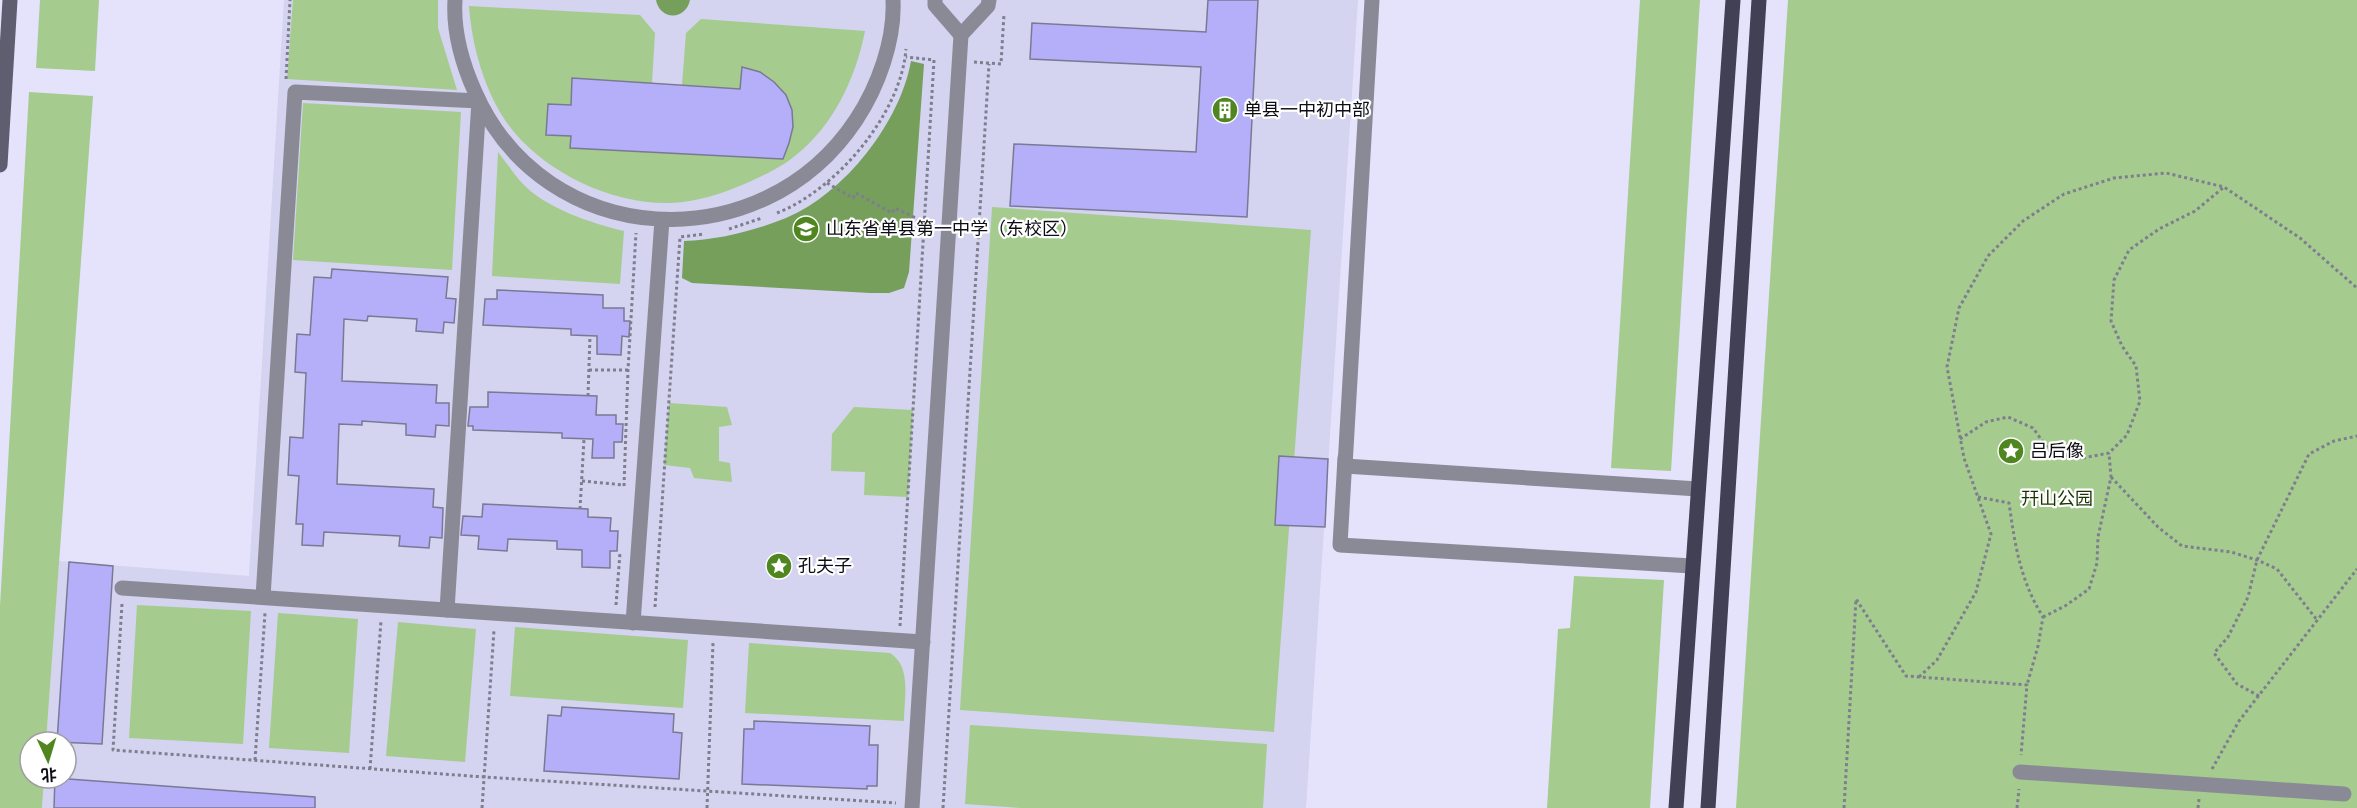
<svg xmlns="http://www.w3.org/2000/svg" width="2357" height="808" font-family="Quicksand,'Noto Sans SC',sans-serif">
<rect width="100%" height="100%" fill="#e4e3fb"/>
<path fill="#d4d3f0" d="M284 0H1358L1306 808H42L44 778H66V742H46L59 561 249 576Z"/>
<g fill="#a5cc8e">
<path d="M40 0H99L95 71 36 68Z"/>
<path d="M293 0H438V28L457 90 287 79Z"/>
<path d="M1640 0H1700L1671 471 1611 468Z"/>
<path d="M1788 0H2357V808H1736Z"/>
<path d="M469 6 640 15 655 33 652 83 682 85 686 33 701 19 865 31C856 77 834 125 796 155 782 167 766 174 749 182 724 193 698 202 671 203 615 205 550 175 514 132 486 98 472 48 469 6Z"/>
<path d="M29 92 93 96 46 742H30V778H44L42 808H0V606Z"/>
<path d="M303 103 461 112 452 270 293 260Z"/>
<path d="M498 152C506 162 513 173 522 183 545 208 591 223 624 231L620 284 492 276Z"/>
<path d="M992 207 1311 230 1274 732 960 710Z"/>
<path d="M669 403 727 407 732 425 719 427V461L730 463 732 482 694 478 690 468 664 465Z"/>
<path d="M854 407 913 410 908 497 864 495 865 472 831 471 832 434Z"/>
<path d="M1574 576 1664 580 1650 808H1547L1558 629 1570 628Z"/>
<path d="M137 605 251 611 243 744 129 738Z"/>
<path d="M278 613 358 619 349 753 269 748Z"/>
<path d="M398 622 476 629 465 762 386 756Z"/>
<path d="M515 627 688 640 683 708 510 696Z"/>
<path d="M749 643 890 653C912 667 904 698 904 721L745 713Z"/>
<path d="M970 725 1267 744 1263 808H1021L965 804Z"/>
</g>
<g fill="#759f5b">
<path d="M656 0H690C686 20 660 21 656 0Z"/>
<path d="M911 61 924 64 909 272 904 288 889 293H870L692 283 682 278 684 241C718 240 754 231 786 218 844 194 900 123 911 61Z"/>
</g>
<g fill="#b5affa" stroke="#7a7994" stroke-width="1.5">
<path d="M1208 0H1258L1247 217 1010 206 1014 144 1196 152 1201 67 1030 59 1032 23 1206 32Z"/>
<path d="M742 67 760 72 774 82 786 95 792 110 793 127 789 143 783 159 570 148 571 136 546 135 548 104 571 105 572 78 740 89Z"/>
<path d="M332 269 448 277 446 298 456 299 454 323 444 322 443 333 416 331 417 319 368 316 367 321 344 319 342 381 437 385 436 403H449V426L436 425 435 437 406 435V424L362 421V425L339 424 337 484 434 489 433 507 443 508 442 538 430 537 429 548 399 546 400 536 324 532 323 546 302 545 303 524H296L299 476 288 475 290 437 303 438 306 373 295 372 297 334 310 335 314 277 331 278Z"/>
<path d="M497 290 603 295V308H624V321H630L629 337 622 336 621 355 597 354V336L571 335V329L483 325 485 299H497Z"/>
<path d="M488 392 597 396 596 415H616V424H623L622 442H614V458H592L593 439 562 438V433L473 430V426H468L470 407H488Z"/>
<path d="M1279 456 1328 459 1325 527 1275 525Z"/>
<path d="M483 504 588 509V517L611 518 610 531H618L617 551H610V568L582 567V550L557 549V541L508 539 507 551 478 549 479 536 461 535 463 516 482 517Z"/>
<path d="M69 562 113 566 102 744 57 742Z"/>
<path d="M562 707 674 714 673 732 682 733 679 779 544 771 548 715 561 716Z"/>
<path d="M754 721 870 726 869 745H878L877 786H867V789L742 784 744 729H754Z"/>
<path d="M55 778 315 797V808H54Z"/>
</g>
<g fill="none" stroke-linecap="round" stroke-linejoin="round">
<g stroke="#7e7e8f" stroke-width="3" stroke-dasharray="3 3" stroke-linecap="butt">
<path d="M974 62 1001 64 1004 14"/>
<path d="M286 79 290 0"/>
<path d="M827 183 853 198 856 193 892 213 895 208 924 222"/>
<path d="M777 213C836 190 901 114 906 49"/>
<path d="M729 229 762 218"/>
<path d="M589 370H628"/>
<path d="M588 396 590 336"/>
<path d="M1960 439 1986 422 2008 417 2033 428 2051 453 2083 458 2109 453 2127 435 2140 401 2136 366 2122 346 2111 321 2114 280 2129 250 2159 229 2195 211 2224 187"/>
<path d="M2111 477 2158 527 2182 546 2231 552 2257 560 2277 569 2317 620"/>
<path d="M582 481 624 485"/>
<path d="M624 486 628 370 636 233"/>
<path d="M1978 497 2009 503C2015 545 2020 580 2043 617L2038 646 2027 685"/>
<path d="M580 509 584 439"/>
<path d="M122 604 113 750 484 777 896 803"/>
<path d="M616 605 620 553"/>
<path d="M655 607 680 237 705 234"/>
<path d="M2043 617 2065 606 2089 589 2097 563 2098 537 2111 477 2109 453"/>
<path d="M900 626 934 60 906 57"/>
<path d="M1919 677 1937 660 1976 592 1991 534 1964 458 1947 367 1959 308 1988 256 2023 221 2064 194 2114 178 2166 173 2224 187 2300 238 2357 288"/>
<path d="M2259 696 2237 684 2214 653 2228 637 2248 597 2257 560 2309 454 2334 441 2357 436"/>
<path d="M255 760 265 613"/>
<path d="M370 769 381 621"/>
<path d="M2212 769 2239 721 2357 569"/>
<path d="M482 808 494 630"/>
<path d="M707 808 713 643"/>
<path d="M943 808 989 64"/>
<path d="M1844 808 1856 599 1906 676 2027 685 2021 755"/>
<path d="M2017 808 2019 789"/>
<path d="M2198 808 2199 799"/>
</g>
<g stroke="#8a8a96" stroke-width="15">
<path d="M455 0C453 32 462 63 475 92 545 251 762 262 856 120 878 87 895 40 893 0"/>
<path d="M935 0V5L961 35"/>
<path d="M1372 0 1345 466 1698 489"/>
<path d="M1345 458 1340 545 1692 566"/>
<path d="M122 588 923 642"/>
<path d="M263 597 295 92 479 101 447 610"/>
<path d="M633 623 662 220"/>
<path d="M2020 772 2344 794"/>
<path d="M912 808 961 35 988 6 989 0"/>
</g>
<path stroke="#5f5e70" stroke-width="15" d="M0 165 10 0"/>
<g stroke="#414055" stroke-width="15">
<path d="M1676 808 1733 0"/>
<path d="M1708 808 1759 0"/>
</g>
</g>
<defs>
<symbol id="building-disc" viewBox="-11 -11 22 22"><circle r="9.5" fill="#4f8620" stroke="#fff"/><path d="M-4-6H4V6H1V3H-1V6H-4ZM-2.5-4.3h1.7v1.8h-1.7ZM.8-4.3h1.7v1.8H.8ZM-2.5-1h1.7V.8h-1.7ZM.8-1h1.7V.8H.8Z" fill="#fff"/></symbol>
<symbol id="school-disc" viewBox="-11 -11 22 22"><circle r="9.5" fill="#4f8620" stroke="#fff"/><path d="M0-5L7-2L0 1L-7-2ZM-4 1L0 2.5L4 1V4Q0 6-4 4Z" fill="#fff"/></symbol>
<symbol id="sight-disc" viewBox="-11 -11 22 22"><circle r="9.5" fill="#4f8620" stroke="#fff"/><path d="M0-6L1.8-2.2L6-1.7L2.9 1.2L3.7 5.4L0 3.3L-3.7 5.4L-2.9 1.2L-6-1.7L-1.8-2.2Z" fill="#fff"/></symbol>
</defs>
<g fill-rule="evenodd">
<use href="#building-disc" x="1210" y="95" width="30" height="30"/>
<use href="#school-disc" x="791" y="214" width="30" height="30"/>
<use href="#sight-disc" x="1996" y="436" width="30" height="30"/>
<use href="#sight-disc" x="764" y="551" width="30" height="30"/>
</g>
<g text-anchor="middle" stroke-width="4.5" stroke-linejoin="round" paint-order="stroke">
<g font-size="18" fill="#0d0d16" stroke="#fff" text-anchor="start">
<text x="1244" y="116">单县一中初中部</text>
<text x="826" y="235">山东省单县第一中学（东校区）</text>
<text x="2030" y="457">吕后像</text>
<text x="798" y="572">孔夫子</text>
</g>
<g font-size="18" fill="#193402" stroke="#fff">
<text x="2057" y="505">幵山公园</text>
</g>
</g>
<g transform="translate(48 760) rotate(176)"><circle r="28" fill="#ffffff" stroke="#9e9ea2" stroke-width="1.5"/>
<path d="M0-4.5L10 22L0 15L-10 22Z" fill="#4f8620"/>
<text y="-9" font-size="16" font-weight="bold" text-anchor="middle" fill="#0d0d16">北</text>
</g>
</svg>
